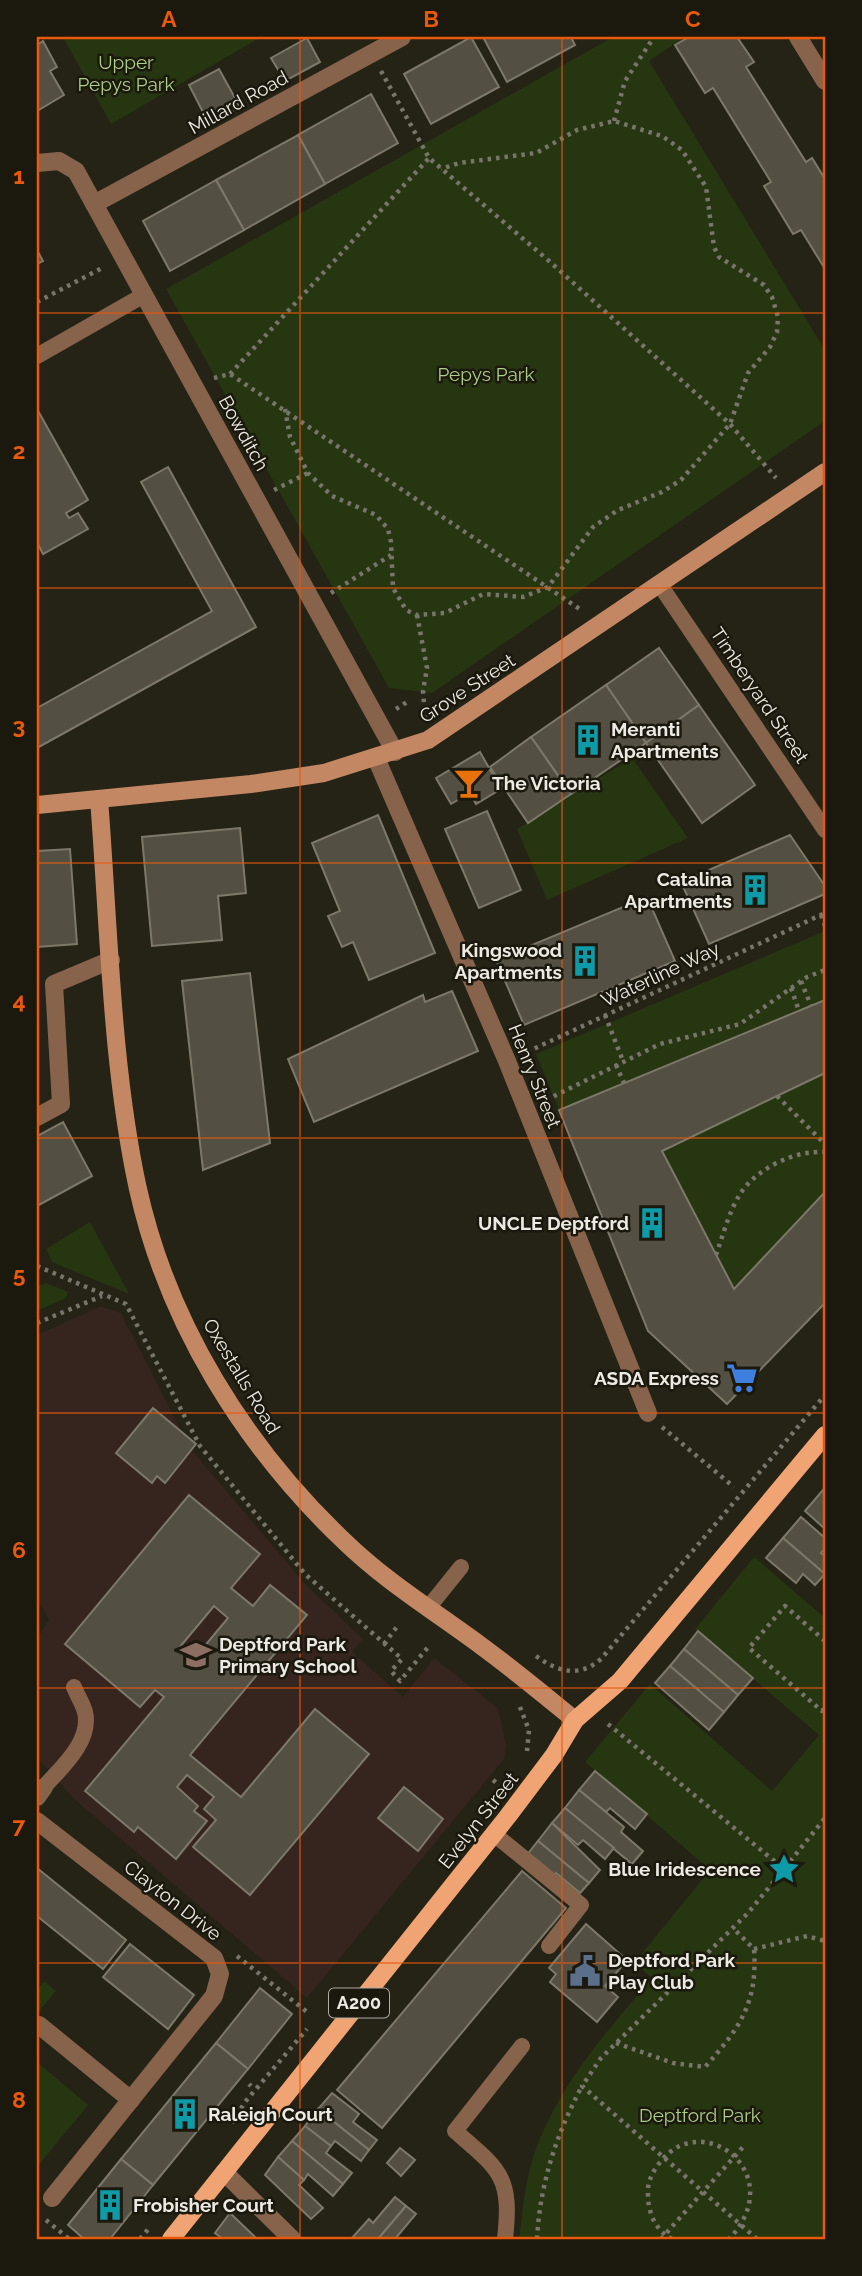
<svg xmlns="http://www.w3.org/2000/svg" width="862" height="2276" font-family="Raleway,sans-serif">
<rect width="100%" height="100%" fill="#252216"/>
<path fill="#36241f" d="M101 1306 121 1313 190 1448 306 1585 363 1639 352 1652 403 1697 434 1658 498 1708 506 1745 504 1759 307 1998 73 1798 37 1757V1638L49 1620 37 1597V1335Z"/>
<g fill="#263611">
<path d="M63 37H261L111 124Z"/>
<path d="M613 37H685L649 61 825 350V421L432 693 389 688 166 289Z"/>
<path d="M632 758 688 838 547 900 517 829Z"/>
<path d="M825 931V1000L559 1110 536 1054Z"/>
<path d="M825 1073V1192L734 1289 662 1151Z"/>
<path d="M90 1222 129 1294 52 1262 46 1249Z"/>
<path d="M46 1283 68 1292 66 1298 37 1311V1287Z"/>
<path d="M754 1557 825 1618V2239H519C522 2220 523 2200 527 2181 544 2101 601 2038 652 1978L634 1963 710 1870 585 1762 650 1684 772 1791 819 1735 695 1629Z"/>
<path d="M44 1981 56 1991 40 2010 37 2009V1990Z"/>
<path d="M37 2062 88 2105 37 2167Z"/>
</g>
<g fill="#535043" stroke="#7c786a" stroke-width="2" fill-rule="evenodd">
<path d="M471 37 499 87 431 124 404 74Z"/>
<path d="M483 37H571L575 45 507 82Z"/>
<path d="M689 37H737L754 62 746 67 806 162 812 158 825 179V269L801 230 793 234 764 186 771 182 713 88 705 93 675 45Z"/>
<path d="M307 38 320 62 285 81 271 58Z"/>
<path d="M43 41 57 67 50 71 64 95 37 111V45Z"/>
<path d="M219 69 240 107 209 124 189 85Z"/>
<path d="M371 94 398 143 325 184 298 135Z"/>
<path d="M298 135 325 184 244 230 216 180Z"/>
<path d="M216 180 244 230 170 271 143 221Z"/>
<path d="M37 250 43 261 37 264Z"/>
<path d="M37 409 88 500 66 513 69 518 78 513 88 529 43 554 37 542Z"/>
<path d="M168 467 256 627 37 748V708L212 611 141 482Z"/>
<path d="M659 648 699 705 646 743 606 685Z"/>
<path d="M606 685 646 743 571 794 531 737Z"/>
<path d="M699 705 755 785 702 823 646 743Z"/>
<path d="M531 737 571 794 528 823 490 767Z"/>
<path d="M480 752 501 789 476 804 470 793 451 804 436 778Z"/>
<path d="M487 811 521 890 479 908 445 829Z"/>
<path d="M378 815 435 953 369 980 353 942 342 947 328 916 340 911 312 843Z"/>
<path d="M240 828 246 893 218 896 222 940 152 946 142 837Z"/>
<path d="M790 835 825 886V894L709 944 681 882Z"/>
<path d="M70 849 77 944 37 947V851Z"/>
<path d="M647 897 675 961 524 1025 496 960Z"/>
<path d="M250 973 270 1143 203 1170 182 981Z"/>
<path d="M452 991 478 1051 314 1122 288 1059 423 995 425 1002Z"/>
<path d="M825 1000V1073L662 1151 734 1289 825 1192V1303L727 1404 648 1331 559 1110Z"/>
<path d="M63 1122 92 1176 37 1206V1136Z"/>
<path d="M153 1408 196 1444 165 1483 157 1476 152 1483 116 1453Z"/>
<path d="M823 1490 825 1492V1529L805 1511Z"/>
<path d="M189 1495 260 1554 231 1588 253 1606 270 1585 307 1615 190 1755 241 1797 315 1709 369 1754 250 1895 193 1847 216 1820 204 1809 214 1797 187 1775 177 1787 198 1806 194 1811 207 1821 176 1859 138 1827 134 1832 85 1791 164 1697 155 1690 140 1707 65 1644ZM214 1606 228 1618 193 1660 179 1648Z"/>
<path d="M801 1517 825 1538V1548L821 1553 825 1556V1574L783 1538Z"/>
<path d="M783 1538 825 1574 815 1585 803 1574 796 1583 766 1558Z"/>
<path d="M698 1631 753 1678 738 1695 684 1649Z"/>
<path d="M684 1649 738 1695 724 1712 670 1666Z"/>
<path d="M670 1666 724 1712 709 1730 655 1683Z"/>
<path d="M595 1771 647 1814 635 1829 610 1808 606 1812 579 1790Z"/>
<path d="M404 1787 443 1819 418 1851 378 1818Z"/>
<path d="M579 1790 624 1827 621 1832 643 1851 632 1864 565 1808Z"/>
<path d="M565 1808 614 1848 605 1859 583 1840 578 1845 552 1823Z"/>
<path d="M552 1823 600 1870 589 1883 538 1841Z"/>
<path d="M538 1841 589 1883 580 1893 556 1873 552 1878 526 1856Z"/>
<path d="M37 1868 126 1940 103 1969 37 1916Z"/>
<path d="M522 1871 566 1908 382 2128 337 2090Z"/>
<path d="M586 1924 627 1960 605 1986 618 1997 597 2022 550 1982 556 1974 549 1968Z"/>
<path d="M130 1944 194 1995 168 2029 103 1977Z"/>
<path d="M260 1988 292 2014 248 2069 216 2043Z"/>
<path d="M216 2043 248 2069 153 2185 121 2159Z"/>
<path d="M332 2093 359 2114 353 2122 377 2140 369 2150 318 2109Z"/>
<path d="M318 2109 369 2150 361 2161 335 2141 331 2146 305 2126Z"/>
<path d="M305 2126 331 2146 326 2153 352 2173 343 2184 292 2141Z"/>
<path d="M292 2141 343 2184 333 2196 308 2174 304 2180 278 2157Z"/>
<path d="M400 2148 415 2160 401 2176 387 2163Z"/>
<path d="M278 2157 304 2180 299 2185 323 2208 311 2219 265 2175Z"/>
<path d="M121 2159 153 2185 110 2239H84L68 2225Z"/>
<path d="M395 2197 406 2206 378 2239H351L369 2219 373 2223Z"/>
<path d="M406 2206 416 2214 395 2239H378Z"/>
<path d="M230 2213 255 2237 254 2239H223L215 2233Z"/>
</g>
<g fill="none" stroke-linecap="round" stroke-linejoin="round">
<g stroke="#78756b" stroke-width="4.5" stroke-dasharray="3.5 5" stroke-linecap="butt">
<path d="M381 71 429 158 549 261 730 424 776 478"/>
<path d="M614 121 625 81 654 37"/>
<path d="M37 302 104 267"/>
<path d="M230 374 429 158"/>
<path d="M214 378 230 374 581 610"/>
<path d="M285 409 290 437 308 473 332 496 376 515 388 529 391 542 393 588 406 610 417 615 445 613 483 594 523 597 548 587 593 527 618 510 662 492 681 480 730 424 748 373 770 347 777 332 778 317 772 297 764 285 719 257 714 247 706 187 682 150 662 136 614 121 577 130 536 153 459 163 441 169"/>
<path d="M274 490 308 473"/>
<path d="M331 593 391 555"/>
<path d="M417 615 427 668 423 691 425 717"/>
<path d="M396 709 407 702"/>
<path d="M821 915 825 926"/>
<path d="M801 981 811 1006"/>
<path d="M791 988 799 1011"/>
<path d="M605 1015 623 1061"/>
<path d="M527 1052 825 913"/>
<path d="M616 1065 624 1083"/>
<path d="M777 1096 825 1144"/>
<path d="M546 1100 660 1044 740 1024 807 977 825 970"/>
<path d="M716 1255C723 1235 729 1212 740 1194 757 1168 795 1150 825 1152"/>
<path d="M37 1266 126 1304 200 1446 305 1574 402 1659 391 1671 400 1681 429 1646"/>
<path d="M37 1323 102 1296"/>
<path d="M662 1427 734 1487"/>
<path d="M825 1641 785 1606 749 1648 822 1711 825 1708"/>
<path d="M384 1644 399 1624"/>
<path d="M536 1656C558 1672 579 1678 601 1659L825 1395"/>
<path d="M520 1707 529 1730 527 1751"/>
<path d="M608 1724 784 1869 825 1818"/>
<path d="M493 1780 498 1784"/>
<path d="M754 1949 807 1936 825 1941"/>
<path d="M237 1956 307 2012"/>
<path d="M616 2043 673 2063 705 2067C740 2028 758 2002 754 1949L733 1928"/>
<path d="M249 2084 251 2086"/>
<path d="M232 2123 245 2102 307 2029"/>
<path d="M46 2220 69 2239"/>
<path d="M140 2239 150 2227"/>
<path d="M537 2239C540 2184 556 2135 582 2086"/>
<path d="M661 2239 743 2147"/>
<path d="M672 2239C656 2231 648 2213 648 2195 647 2181 653 2171 661 2161 704 2108 790 2175 729 2239"/>
<path d="M757 2239 582 2086 601 2058 748 1913 784 1869"/>
</g>
<g stroke="#88634c" stroke-width="16">
<path d="M37 356 144 295"/>
<path d="M660 585 825 830"/>
<path d="M428 1608 461 1567"/>
<path d="M44 1787C61 1768 92 1741 85 1712 83 1704 77 1695 74 1687"/>
<path d="M494 1834 581 1905 549 1946"/>
<path d="M505 2239C512 2176 500 2170 455 2131L522 2046"/>
</g>
<g stroke="#88634c" stroke-width="18">
<path d="M798 37 825 81"/>
<path d="M37 163 59 161 76 171 395 752"/>
<path d="M94 204 402 37"/>
<path d="M376 758 507 1061 648 1413"/>
<path d="M37 1117 61 1104 54 984 111 960"/>
<path d="M37 1797 44 1787"/>
<path d="M37 1821 214 1958 220 1974 214 1996 52 2198"/>
<path d="M39 2025 131 2100"/>
<path d="M224 2172 292 2239"/>
</g>
<g stroke="#c38763" stroke-width="18">
<path d="M99 799C109 926 111 1065 138 1189 168 1324 245 1447 344 1541 385 1581 434 1611 480 1645 513 1669 544 1695 575 1720"/>
<path d="M37 805 251 784 324 773 428 740 825 472"/>
</g>
<path stroke="#f1a473" stroke-width="18" d="M171 2239 508 1816 554 1755 575 1720 620 1681 825 1435"/>
</g>
<path fill="none" stroke="#e8590c" stroke-width="2" stroke-opacity="0.55" d="M300 37V2239M562 37V2239M37 313H825M37 588H825M37 863H825M37 1138H825M37 1413H825M37 1688H825M37 1963H825"/>
<defs>
<symbol id="building-bare" viewBox="-9 -9 18 18"><path d="M-4-6H4V6H1V3H-1V6H-4ZM-2.5-4.3h1.7v1.8h-1.7ZM.8-4.3h1.7v1.8H.8ZM-2.5-1h1.7V.8h-1.7ZM.8-1h1.7V.8H.8Z" fill="#0f9aa8" stroke="#1b180d" stroke-width="2.5" paint-order="stroke"/></symbol>
<symbol id="bar-bare" viewBox="-9 -9 18 18"><path d="M-6-5H6L.8 .8V4.5H3.5V6h-7V4.5H-.8V.8Z" fill="#e8710a" stroke="#1b180d" stroke-width="2.5" paint-order="stroke"/></symbol>
<symbol id="supermarket-bare" viewBox="-9 -9 18 18"><path d="M-6-5.5h2.5l.6 2H6L4.5 2H-2.5L-4.4-4H-6ZM-1.5 3.2a1.3 1.3 0 1 0 .1 0ZM3 3.2a1.3 1.3 0 1 0 .1 0Z" fill="#3f7fe0" stroke="#1b180d" stroke-width="2.5" paint-order="stroke"/></symbol>
<symbol id="school-bare" viewBox="-9 -9 18 18"><path d="M0-5L7-2L0 1L-7-2ZM-4 1L0 2.5L4 1V4Q0 6-4 4Z" fill="#8d6e63" stroke="#1b180d" stroke-width="2.5" paint-order="stroke"/></symbol>
<symbol id="sight-bare" viewBox="-9 -9 18 18"><path d="M0-6L1.8-2.2L6-1.7L2.9 1.2L3.7 5.4L0 3.3L-3.7 5.4L-2.9 1.2L-6-1.7L-1.8-2.2Z" fill="#0f9aa8" stroke="#1b180d" stroke-width="2.5" paint-order="stroke"/></symbol>
<symbol id="civic-bare" viewBox="-9 -9 18 18"><path d="M-.6-6.5H3V-4.5H.6V-3L4-1V1h2V6H-6V1h2V-1L-.6-3ZM-1.2 2.5V6h2.4V2.5Z" fill="#5c6f8a" stroke="#1b180d" stroke-width="2.5" paint-order="stroke"/></symbol>
</defs>
<g fill-rule="evenodd">
<use href="#building-bare" x="566" y="718" width="44" height="44"/>
<use href="#bar-bare" x="447" y="761" width="44" height="44"/>
<use href="#building-bare" x="733" y="868" width="44" height="44"/>
<use href="#building-bare" x="563" y="939" width="44" height="44"/>
<use href="#building-bare" x="630" y="1201" width="44" height="44"/>
<use href="#supermarket-bare" x="720" y="1356" width="44" height="44"/>
<use href="#school-bare" x="174" y="1633" width="44" height="44"/>
<use href="#sight-bare" x="762" y="1847" width="44" height="44"/>
<use href="#civic-bare" x="563" y="1949" width="44" height="44"/>
<use href="#building-bare" x="163" y="2092" width="44" height="44"/>
<use href="#building-bare" x="88" y="2183" width="44" height="44"/>
</g>
<g text-anchor="middle" stroke-width="5" stroke-linejoin="round" paint-order="stroke">
<rect fill="#1b180d" stroke="#adaba2" stroke-width="2" x="329" y="1988.5" width="60" height="29" rx="5"/>
<g font-size="18" font-weight="bold" fill="#eceae2">
<text x="359" y="2009">A200</text>
</g>
<g font-size="19" fill="#acce88" stroke="#1b180d">
<text x="126" y="69">Upper<tspan x="126" dy="22">Pepys Park</tspan></text>
<text x="486" y="381">Pepys Park</text>
<text x="700" y="2122">Deptford Park</text>
</g>
<g font-size="19" fill="#eceae2" stroke="#1b180d">
<text transform="translate(238 102) rotate(-29)" y="7">Millard Road</text>
<text transform="translate(244 433) rotate(61)" y="7">Bowditch</text>
<text transform="translate(467 688) rotate(-33)" y="7">Grove Street</text>
<text transform="translate(760 695) rotate(56)" y="7">Timberyard Street</text>
<text transform="translate(660 974) rotate(-25)" y="7">Waterline Way</text>
<text transform="translate(535 1076) rotate(68)" y="7">Henry Street</text>
<text transform="translate(242 1376) rotate(59)" y="7">Oxestalls Road</text>
<text transform="translate(478 1820) rotate(-52)" y="7">Evelyn Street</text>
<text transform="translate(173 1900) rotate(38)" y="7">Clayton Drive</text>
</g>
<g font-size="19" font-weight="bold" fill="#eceae2" stroke="#1b180d" text-anchor="start">
<text x="611" y="736">Meranti<tspan x="611" dy="22">Apartments</tspan></text>
<text x="492" y="790">The Victoria</text>
<text x="732" y="886" text-anchor="end">Catalina<tspan x="732" dy="22">Apartments</tspan></text>
<text x="562" y="957" text-anchor="end">Kingswood<tspan x="562" dy="22">Apartments</tspan></text>
<text x="629" y="1230" text-anchor="end">UNCLE Deptford</text>
<text x="719" y="1385" text-anchor="end">ASDA Express</text>
<text x="219" y="1651">Deptford Park<tspan x="219" dy="22">Primary School</tspan></text>
<text x="761" y="1876" text-anchor="end">Blue Iridescence</text>
<text x="608" y="1967">Deptford Park<tspan x="608" dy="22">Play Club</tspan></text>
<text x="208" y="2121">Raleigh Court</text>
<text x="133" y="2212">Frobisher Court</text>
</g>
</g>
<rect width="862" height="2276" fill="none" stroke="#1b180d" stroke-width="77"/>
<rect x="38" y="38" width="786" height="2200" fill="none" stroke="#e8590c" stroke-width="2.5"/>
<g font-size="23" text-anchor="middle" font-weight="bold" fill="#e8590c">
<text x="169" y="27">A</text>
<text x="431" y="27">B</text>
<text x="693" y="27">C</text>
<text x="19" y="184">1</text>
<text x="19" y="459">2</text>
<text x="19" y="734">3</text>
<text x="19" y="1009">4</text>
<text x="19" y="1283">5</text>
<text x="19" y="1558">6</text>
<text x="19" y="1833">7</text>
<text x="19" y="2108">8</text>
</g>
</svg>
